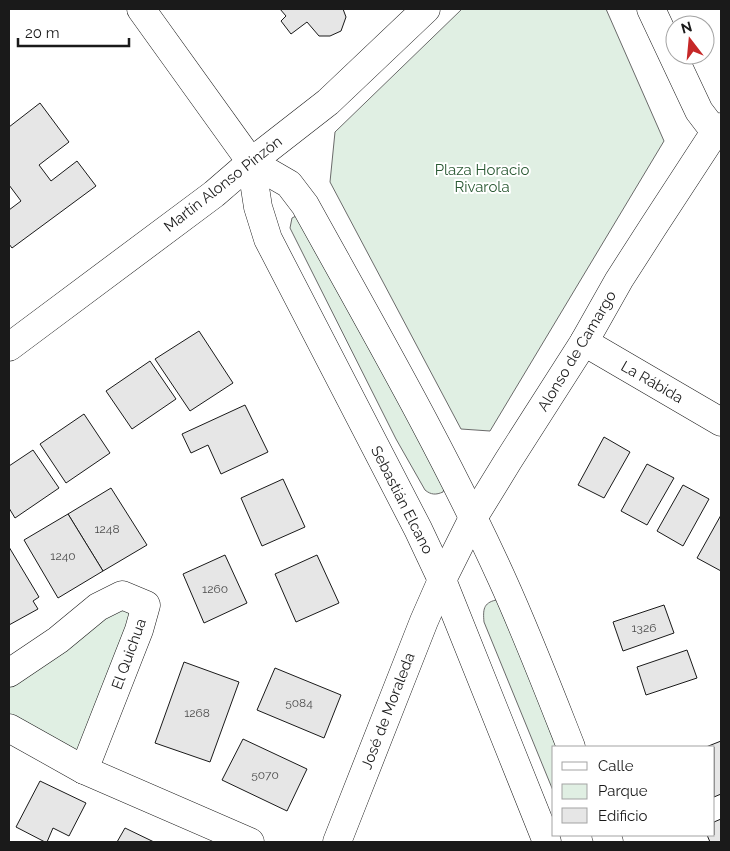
<svg xmlns="http://www.w3.org/2000/svg" width="730" height="851" font-family="Raleway,sans-serif">
<rect width="100%" height="100%" fill="#fff"/>
<g fill="#e0efe3" stroke="#6a6a6a">
<path d="M462 9H606L664 141 490 431 461 429 330 182 335 132Z"/>
<path d="M296 216 445 486 443 492C436 495 431 495 425 490L396 439 290 228 292 218Z"/>
<path d="M496 600 501 602 561 747H554V793L484 622C483 610 483 603 496 600Z"/>
<path d="M123 605 136 609 78 757 9 717V684Z"/>
</g>
<g fill="#e6e6e6" stroke="#1a1a1a">
<path d="M280 9H343L346 17 341 31 330 36H319L307 22 291 34 281 21 286 16Z"/>
<path d="M40 103 69 142 39 165 51 181 77 161 96 186 12 248 9 244V210L21 201 9 185V127Z"/>
<path d="M199 331 233 383 190 411 155 359Z"/>
<path d="M150 361 176 399 132 429 106 391Z"/>
<path d="M245 405 268 452 221 474 208 445 191 453 182 434Z"/>
<path d="M84 414 110 453 66 483 40 444Z"/>
<path d="M604 437 630 452 604 498 578 485Z"/>
<path d="M33 450 59 488 15 518 9 508V466Z"/>
<path d="M647 464 674 478 647 525 621 511Z"/>
<path d="M283 479 305 527 262 546 241 498Z"/>
<path d="M683 485 709 499 683 546 657 531Z"/>
<path d="M111 488 147 545 103 571 68 514Z"/>
<path d="M68 514 103 571 58 598 24 540Z"/>
<path d="M721 515V571L697 558Z"/>
<path d="M9 547 39 597 33 601 38 609 9 625Z"/>
<path d="M225 555 247 603 204 623 183 574Z"/>
<path d="M317 555 339 603 296 622 275 574Z"/>
<path d="M664 605 674 633 623 651 613 622Z"/>
<path d="M687 650 697 678 646 695 637 667Z"/>
<path d="M184 662 239 682 210 762 155 743Z"/>
<path d="M275 668 341 695 324 738 257 710Z"/>
<path d="M243 739 307 769 287 811 222 780Z"/>
<path d="M721 741V794L714 797V747H706Z"/>
<path d="M40 781 86 803 69 836 53 828 47 842H45L16 827Z"/>
<path d="M721 819V842H710L707 835H714V822Z"/>
<path d="M125 828 154 842H117Z"/>
</g>
<g fill="none" stroke-linecap="round" stroke-linejoin="round">
<defs>
<g id="minor">
<path d="M141 9 251 162 289 184 305 205C373 328 444 451 502 579 527 634 549 691 571 747"/>
<path d="M651 9 699 111 715 132"/>
<path d="M251 162 258 207 268 239 418 529 442 580 547 842"/>
<path d="M584 342 721 422"/>
<path d="M9 347 214 194 251 162 328 102 426 9"/>
<path d="M9 673 58 640 98 607 122 595 146 605 139 630 84 770"/>
<path d="M9 728 84 770 250 842"/>
<path d="M606 835 609 842"/>
<path d="M337 842 424 621 442 580 473 518 508 461 584 342 619 280 653 227 715 132 721 127"/>
</g>
</defs>
<use href="#minor" stroke="#1a1a1a" stroke-width="29"/>
<use href="#minor" stroke="#fff" stroke-width="28"/>
</g>
<g text-anchor="middle" stroke-width="4" stroke-linejoin="round" paint-order="stroke">
<g font-size="12" fill="#4d4d4d">
<text x="107" y="533">1248</text>
<text x="63" y="560">1240</text>
<text x="215" y="593">1260</text>
<text x="644" y="632">1326</text>
<text x="299" y="707">5084</text>
<text x="197" y="717">1268</text>
<text x="265" y="779">5070</text>
</g>
<g font-size="15" fill="#2b5a34" stroke="#fff">
<text x="482" y="175">Plaza Horacio<tspan x="482" dy="17">Rivarola</tspan></text>
</g>
<g font-size="15" fill="#1a1a1a" stroke="#fff">
<text transform="translate(223 184) rotate(-38)" y="5">Martín Alonso Pinzón</text>
<text transform="translate(577 351) rotate(-59)" y="5">Alonso de Camargo</text>
<text transform="translate(652 382) rotate(30)" y="5">La Rábida</text>
<text transform="translate(402 500) rotate(63)" y="5">Sebastián Elcano</text>
<text transform="translate(129 654) rotate(-70)" y="5">El Quichua</text>
<text transform="translate(388 711) rotate(-69)" y="5">José de Moraleda</text>
</g>
</g>
<rect width="730" height="851" fill="none" stroke="#1a1a1a" stroke-width="20"/>
<rect x="552" y="746" width="162" height="90" fill="#ffffff" stroke="#a3a3a3"/>
<rect x="562" y="762" width="25" height="8" fill="#ffffff" stroke="#a3a3a3"/>
<text x="598" y="771" font-size="15" fill="#1a1a1a">Calle</text>
<rect x="562" y="784" width="25" height="15" fill="#e0efe3" stroke="#a3a3a3"/>
<text x="598" y="796" font-size="15" fill="#1a1a1a">Parque</text>
<rect x="562" y="808" width="25" height="15" fill="#e6e6e6" stroke="#a3a3a3"/>
<text x="598" y="821" font-size="15" fill="#1a1a1a">Edificio</text>
<g transform="translate(690 40) rotate(344)"><circle r="24" fill="#ffffff" stroke="#a3a3a3"/>
<path d="M0-4L9 19L0 12L-9 19Z" fill="#c62828"/>
<text y="-8" font-size="14" font-weight="bold" text-anchor="middle" fill="#1a1a1a">N</text>
</g>
<path d="M18 38v8h111v-8" fill="none" stroke="#1a1a1a" stroke-width="2.5"/>
<text x="25" y="38" font-size="15" fill="#1a1a1a" stroke="#ffffff" stroke-width="4" paint-order="stroke">20 m</text>
</svg>
